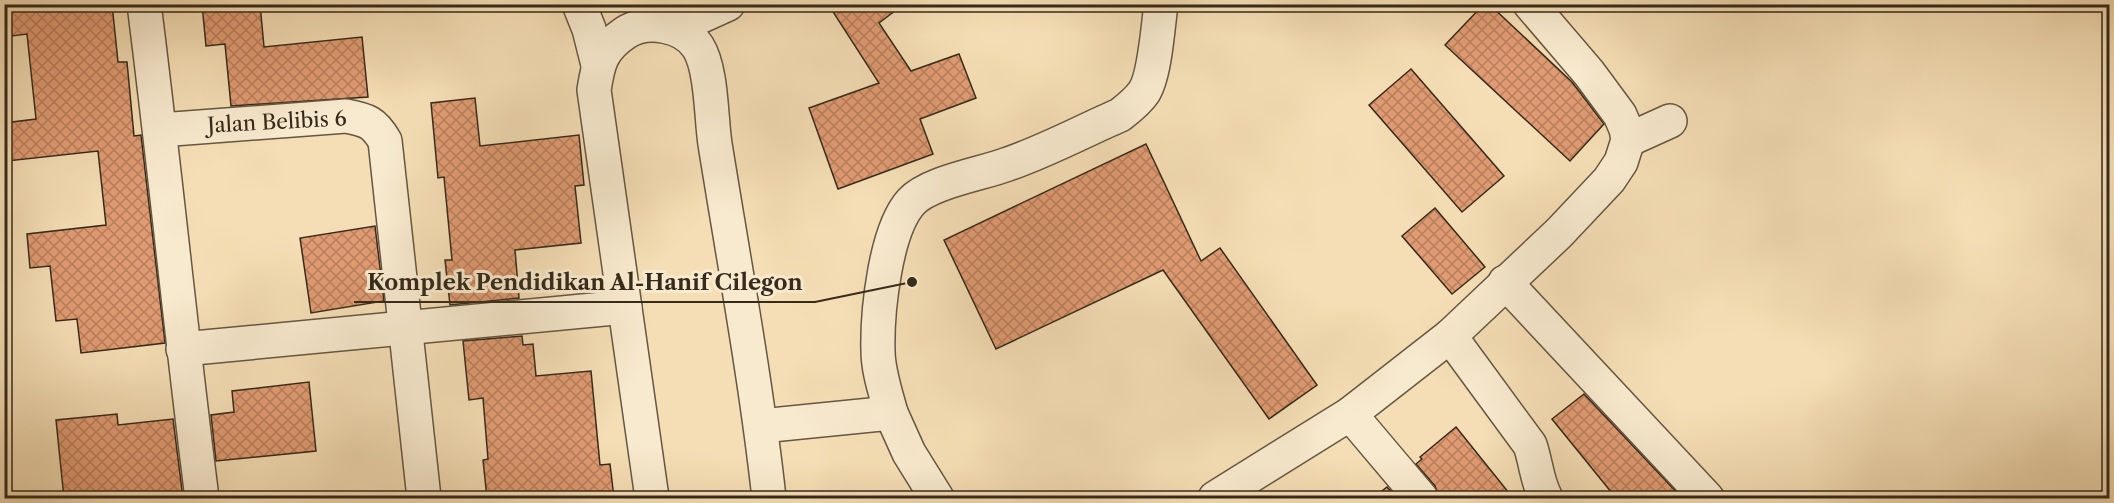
<svg xmlns="http://www.w3.org/2000/svg" width="2114" height="503" font-family="'Libre Caslon Text',serif">
<defs>
<pattern id="building-cross-hatch" width="8" height="8" patternUnits="userSpaceOnUse" patternTransform="scale(1.5)"><rect width="8" height="8" fill="#e19b72"/><path d="M0 0l8 8M0 8l8-8" fill="none" stroke="#b77f5d"/></pattern>
</defs>
<rect width="100%" height="100%" fill="#f5deb5"/>
<filter id="stains"><feTurbulence type="fractalNoise" baseFrequency=".00333" numOctaves="4"/><feColorMatrix values="0 0 0 0 .2 0 0 0 0 .09 0 0 0 0 .02 0 0 0 .5 -.17"/></filter>
<radialGradient id="worn" r=".72"><stop offset=".6" stop-color="#630" stop-opacity="0"/><stop offset="1" stop-color="#630" stop-opacity=".3"/></radialGradient>
<g fill="url(#building-cross-hatch)" stroke="#352a1b" stroke-width="1.5">
<path d="M4 4H112L118 62H127L134 136 141 135 165 343 81 353 77 319 56 321 50 266 30 268 27 234 106 225 98 151 7 161 4 123 36 119 27 34 4 37Z"/>
<path d="M202 4H260L264 47 362 37 368 97 231 106 225 44 206 46Z"/>
<path d="M828 4H904L879 23 911 71 959 54 976 98 920 119 933 154 838 189 809 108 879 83Z"/>
<path d="M1484 4H1489L1572 82 1604 124 1570 161 1445 45Z"/>
<path d="M1411 69 1504 176 1462 212 1369 105Z"/>
<path d="M475 98 480 146 579 135 584 185 575 186 581 243 515 250 519 298 450 305 445 260H452L444 177 438 178 431 103Z"/>
<path d="M1146 144 1201 261 1220 248 1317 385 1269 419 1163 270 996 349 944 240Z"/>
<path d="M1435 208 1485 267 1452 294 1402 236Z"/>
<path d="M375 226 384 301 311 313 300 238Z"/>
<path d="M522 336 523 345 533 344 536 376 591 371 600 465 610 464 614 498H487L483 460 488 459 483 398 469 400 463 341Z"/>
<path d="M309 382 316 451 216 461 211 415 234 412 232 391Z"/>
<path d="M1584 394 1682 498H1616L1552 419Z"/>
<path d="M117 414 118 425 173 419 183 498H64L56 420Z"/>
<path d="M1456 427 1513 498H1439L1435 486 1416 464 1422 459 1420 457Z"/>
<path d="M1387 487 1397 498H1373Z"/>
</g>
<g fill="none" stroke-linecap="round" stroke-linejoin="round">
<defs>
<g id="minor">
<path d="M144 4C165 169 181 334 202 498"/>
<path d="M579 4 589 29 598 65"/>
<path d="M684 24 728 4"/>
<path d="M160 130 346 116C367 120 374 122 385 141L424 498"/>
<path d="M1628 140 1670 121"/>
<path d="M1505 282 1707 498"/>
<path d="M1450 336 1530 445C1536 462 1537 482 1546 498"/>
<path d="M183 349 625 307"/>
<path d="M891 413C886 394 878 371 878 351 877 313 885 231 911 202 929 182 982 174 1008 164 1046 151 1083 131 1120 115 1129 108 1138 101 1144 92 1155 75 1158 26 1161 4"/>
<path d="M1350 414 1421 498"/>
<path d="M761 426 891 413 909 453 937 498"/>
<path d="M652 498 594 90C598 64 601 49 625 33 646 19 683 24 698 47 712 69 711 118 715 144 734 262 756 380 769 498"/>
<path d="M1215 498 1350 414 1450 336 1559 233 1609 180 1621 162 1628 140 1626 129 1620 115 1589 73 1530 4"/>
</g>
</defs>
<use href="#minor" stroke="#655742" stroke-width="36"/>
<use href="#minor" stroke="#f8eacf" stroke-width="33"/>
</g>
<g text-anchor="middle" stroke-width="6" stroke-linejoin="round" paint-order="stroke">
<g font-size="21" fill="#352a1b" stroke="#f8eacf">
<text transform="translate(277 122) rotate(-3)" y="7">Jalan Belibis 6</text>
</g>
</g>
<path fill="none" stroke="#352a1b" stroke-width="2" d="M912 282L815 302H354"/>
<circle fill="#352a1b" stroke="#f8eacf" stroke-width="2" cx="912" cy="282" r="6"/>
<g font-size="22" text-anchor="middle" font-weight="bold" fill="#352a1b" stroke="#f8eacf" stroke-width="6" stroke-linejoin="round" paint-order="stroke">
<text x="585" y="290">Komplek Pendidikan Al-Hanif Cilegon</text>
</g>
<rect width="2114" height="503" fill="none" stroke="#f5deb5" stroke-width="24"/>
<rect x="6" y="6" width="2102" height="491" fill="none" stroke="#352a1b" stroke-width="3"/>
<rect x="12" y="12" width="2090" height="479" fill="none" stroke="#352a1b" stroke-width="1.5"/>
<rect width="100%" height="100%" filter="url(#stains)"/>
<rect width="100%" height="100%" fill="url(#worn)"/>
</svg>
